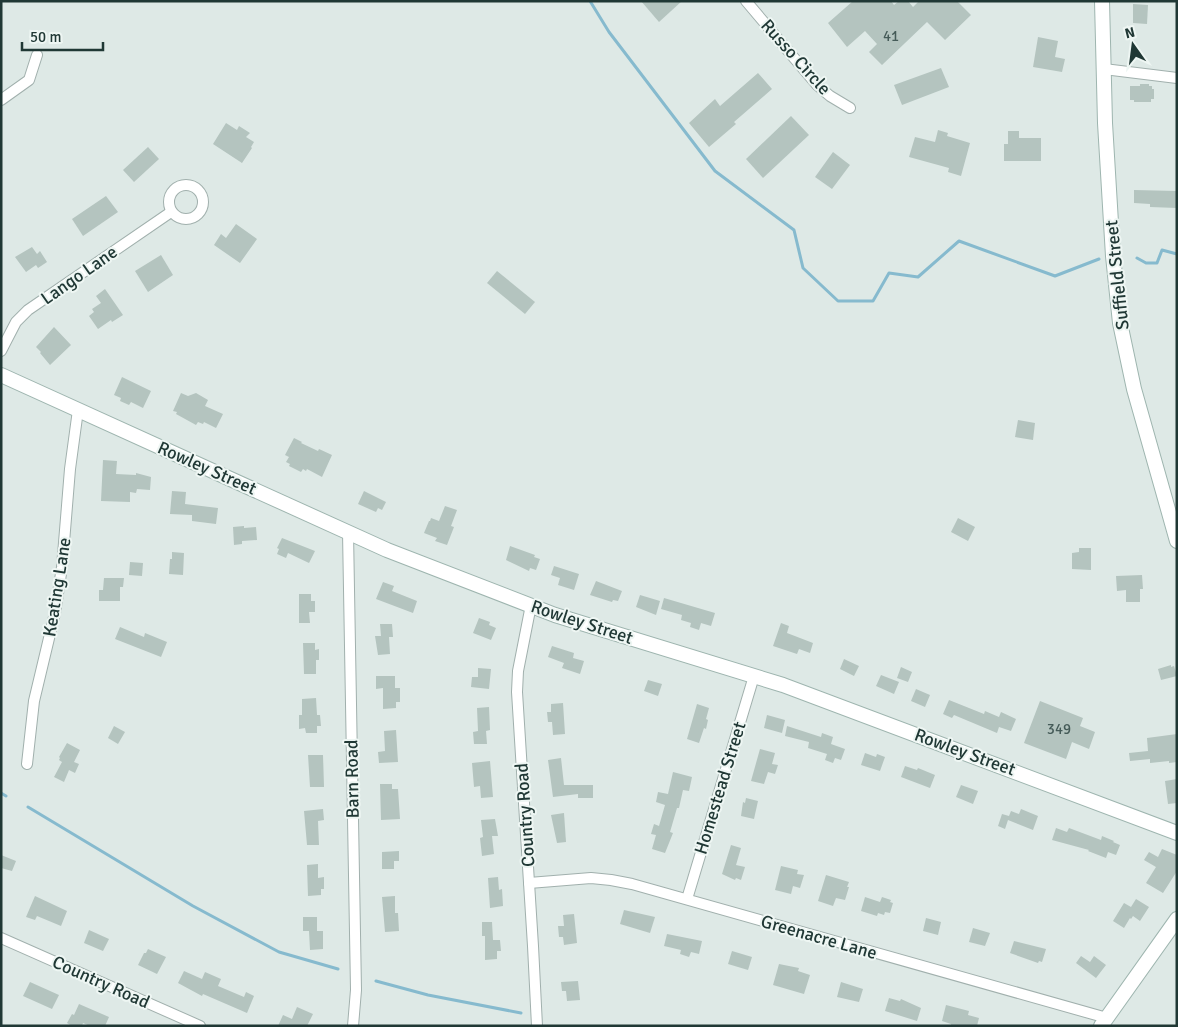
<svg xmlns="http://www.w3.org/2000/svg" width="1178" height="1027" font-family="Signika,sans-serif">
<rect width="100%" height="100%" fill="#dee9e6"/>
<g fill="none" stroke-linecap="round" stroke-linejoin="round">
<g stroke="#86bace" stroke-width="3">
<path d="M590 1 609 32 715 171 794 230 803 268 838 301H873L889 273 918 277 959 241 1055 276 1099 259"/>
<path d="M1137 258 1146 263H1157L1162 250 1177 254"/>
<path d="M1 793 6 796"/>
<path d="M28 807 193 906 279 952 338 969"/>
<path d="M376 981 428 995 521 1013"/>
</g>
</g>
<g fill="#b4c4bf">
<path d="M641 1H682L659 22Z"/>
<path d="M853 1H891L894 5 899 1H908L913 7 919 1H957L971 15 945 40 927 22 882 65 869 52 877 44 865 31 847 47 828 23Z"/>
<path d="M1133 4 1148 5 1147 24 1133 23Z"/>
<path d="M1038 37 1058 41 1055 57 1065 59 1062 72 1033 67Z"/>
<path d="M941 68 949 87 902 105 894 85Z"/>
<path d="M758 73 772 89 734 122 736 124 709 147 689 123 715 99 720 106Z"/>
<path d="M1140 84H1149V86H1152V89H1154V99H1151V102H1134V100H1130V86H1140Z"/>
<path d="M791 116 809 135 763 178 746 159Z"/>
<path d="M226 123 237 130 239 126 250 133 246 137 254 142 251 147 252 148 242 163 213 144Z"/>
<path d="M938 130 948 133 947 136 970 143 961 176 948 172 949 168 909 157 915 137 935 142Z"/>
<path d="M1008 131H1019V138H1041V161H1004V144H1008Z"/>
<path d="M148 147 159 159 134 182 123 170Z"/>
<path d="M833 152 850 165 832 189 815 177Z"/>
<path d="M1134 190 1177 191V208L1150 207V204L1134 203Z"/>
<path d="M106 196 118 212 83 236 72 219Z"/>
<path d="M236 224 257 239 240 263 214 245 221 234 226 238Z"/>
<path d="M32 247 37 254 40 251 47 262 38 268 36 265 26 272 15 257Z"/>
<path d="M161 255 173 275 148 292 135 271Z"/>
<path d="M497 271 535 302 525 314 487 283Z"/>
<path d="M105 289 123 315 112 322 111 320 98 329 89 316 94 312 92 309 101 303 96 296Z"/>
<path d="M54 327 71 345 50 365 40 353 41 352 36 347Z"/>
<path d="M122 377 151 391 143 408 131 402 129 405 120 401 121 398 114 395Z"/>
<path d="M181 393 188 396 196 393 208 400 205 406 223 414 216 428 204 422 203 424 198 422 196 425 176 414 177 412 173 411Z"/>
<path d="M1018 420 1035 423 1033 440 1015 437Z"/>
<path d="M294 438 302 442 301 443 318 451 319 449 332 455 322 477 307 469 306 471 303 469 301 472 289 466 290 464 286 462 289 457 285 455Z"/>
<path d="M103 460 117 461 116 474 136 475V473L151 477 150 490 137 489 136 493 130 492V502L101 501Z"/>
<path d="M172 491 186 492 185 504 218 508 216 524 192 521V515L170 514Z"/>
<path d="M364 491 386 502 382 510 378 508 376 512 358 504Z"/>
<path d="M445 506 457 510 451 526 454 527 447 545 435 541 437 538 424 533 429 521H430L431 518 439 521Z"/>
<path d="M958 518 975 527 968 541 951 532Z"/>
<path d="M244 526V528L256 527 257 540 242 541V544L234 545 233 527Z"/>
<path d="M282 538 315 551 309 563 288 553 286 558 277 554 279 549 277 548Z"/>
<path d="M510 546 535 555 534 557 540 559 536 570 530 568 529 571 506 560Z"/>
<path d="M1079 548H1091V570L1072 569V553L1079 552Z"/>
<path d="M172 552 184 553 183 575 169 574 170 559H172Z"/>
<path d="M130 562 143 563 142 576 129 575Z"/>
<path d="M554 566 579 574 574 590 558 585 560 578 551 575Z"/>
<path d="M1142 575 1143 589H1140V602H1126V590L1117 591 1116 576Z"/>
<path d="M104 578H124L123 587H120V601H99V590H103Z"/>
<path d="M596 581 622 591 618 601 613 600 612 602 590 595Z"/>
<path d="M383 582 394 586 392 591 417 601 413 613 376 599Z"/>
<path d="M299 594H311V601H315V612H309L310 623H299Z"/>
<path d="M640 595 660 601 656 615 636 607Z"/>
<path d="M664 598 715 613 711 626 701 623 699 630 690 627 691 623 681 620 682 615 661 609Z"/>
<path d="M479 618 490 622 489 625 496 628 491 640 473 633Z"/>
<path d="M781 623 789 626 787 633 813 643 810 653 799 649 797 654 773 646Z"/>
<path d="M380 624H392L393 637H389L390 654 378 655 375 636H381Z"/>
<path d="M120 627 144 637 145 633 167 642 161 657 115 639Z"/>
<path d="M303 643H315V650L319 649V660H316V674H304Z"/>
<path d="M552 646 574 653 573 658 584 661 580 674 562 668 564 663 548 657Z"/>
<path d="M844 659 859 666 854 676 840 669Z"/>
<path d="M1171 665V667L1174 666 1177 676 1161 680 1158 669Z"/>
<path d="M901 667 912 672 908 682 897 678Z"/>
<path d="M478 668 491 669 489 689 471 687 472 677H478Z"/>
<path d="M881 675 899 682 894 694 876 686Z"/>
<path d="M376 676H395V688H400V702H396V708L383 709V688L376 689Z"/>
<path d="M648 680 662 684 658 696 644 691Z"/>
<path d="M916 689 930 695 925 707 911 701Z"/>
<path d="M316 698 317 715H320L321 726H317V733H306L305 728 299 729V715H302V699Z"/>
<path d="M949 700 984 714 985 711 999 717 1001 712 1016 719 1011 731 999 727 997 733 954 715 952 718 943 714Z"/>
<path d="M1040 701 1083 718 1080 726 1095 732 1089 749 1072 742 1066 759 1024 743Z"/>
<path d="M563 703 565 734 553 735 552 722H548L547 712H551V704Z"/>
<path d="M697 704 709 708 706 719 708 720 706 729 704 728 699 743 687 739Z"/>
<path d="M489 707 490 730 486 731 487 744H474L473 732 478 731 477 708Z"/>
<path d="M767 715 785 720 782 733 764 728Z"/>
<path d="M114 726 125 732 118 744 108 738Z"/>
<path d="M787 726 821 737 822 733 833 737 831 744 845 749 841 760 835 758 833 763 825 760 827 754 808 748 809 742 785 736Z"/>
<path d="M396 730 398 762 379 763 378 752 385 751 384 731Z"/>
<path d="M1177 734V762L1169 763V761L1150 763V759L1130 761 1129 753 1148 751 1147 738Z"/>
<path d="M67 743 80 750 74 762 79 764 75 773 69 770 64 782 54 777 62 762 59 760 60 758 59 757Z"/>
<path d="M760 749 775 753 772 764 778 765 775 774 768 772 764 784 751 781Z"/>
<path d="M865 753 876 757 877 754 885 757 880 771 861 765Z"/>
<path d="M308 755H323L324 787H310Z"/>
<path d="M561 758 564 785H593V798H578V794L553 797 548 760Z"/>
<path d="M490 761 493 797 481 798 480 786 474 787 472 763Z"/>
<path d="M905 766 917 770 918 768 935 775 930 788 901 777Z"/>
<path d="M673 772 692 777 689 791 683 790 679 808H677L670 832 673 833 665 853 652 849 656 835 651 834 654 824 659 826 665 805 656 802 658 792 668 794Z"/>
<path d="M1177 779V803L1168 804 1165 781Z"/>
<path d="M380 784H392V789H398L400 819 381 820Z"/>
<path d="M961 785 978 791 973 804 956 797Z"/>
<path d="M746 798 758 801 754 819 741 816 743 802 745 803Z"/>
<path d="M323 809 324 820 318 821 319 845H307L304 811Z"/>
<path d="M1021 809 1038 816 1033 830 1008 820 1005 829 998 826 1002 814 1009 816 1011 811 1019 814Z"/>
<path d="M564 813 566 842 557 843 551 815Z"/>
<path d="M495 819 498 836H492L494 854 482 856 480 838 483 837 481 820Z"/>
<path d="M1056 828 1067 832 1069 828 1101 840 1102 836 1114 841 1113 842 1120 845 1116 855 1108 852 1106 858 1088 851 1089 850 1052 840Z"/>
<path d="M731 845 741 848 736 865 745 867 741 880 736 878 735 880 722 874Z"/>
<path d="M1162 849 1177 855V871L1163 893 1146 883 1156 867 1144 860 1149 852 1158 857Z"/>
<path d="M399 851V861H394V869H382V852Z"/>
<path d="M1 855 16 861 12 871 1 868Z"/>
<path d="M318 864V878L324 877V889H321V895L308 896 307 865Z"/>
<path d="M781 866 798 870 797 874 804 875 800 888 793 886 791 894 775 890Z"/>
<path d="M826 875 849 882 847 887H849L845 900 836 898 833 906 818 901Z"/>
<path d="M498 877 499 890 502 889 503 906 490 908 488 878Z"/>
<path d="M35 896 67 911 61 926 37 916 35 920 26 917Z"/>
<path d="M395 896V913H398L399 931 385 932 382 897Z"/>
<path d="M865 897 880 902 882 897 891 900 890 902 893 903 890 913 885 912 884 915 878 913 877 916 861 911Z"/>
<path d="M1136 899 1149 907 1140 921 1133 916 1131 919 1130 918 1124 928 1113 921 1124 903 1131 907Z"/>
<path d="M624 910 655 917 650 933 620 924Z"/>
<path d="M574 914 577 943 564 945 563 937H559L558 926H564L563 915Z"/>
<path d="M303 917H317V931H323V949L310 950 309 931H303Z"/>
<path d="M926 918 941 922 938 935 923 931Z"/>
<path d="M482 922H492L493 940H500L501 951H497V959L485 960V936H482Z"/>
<path d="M973 928 990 933 985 946 969 942Z"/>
<path d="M89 930 109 939 103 951 84 943Z"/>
<path d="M667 934 702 941 699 954 691 952 689 957 680 954 681 950 664 946Z"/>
<path d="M1014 941 1046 949 1042 962 1039 961 1038 963 1010 953Z"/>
<path d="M148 949 166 957 157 974 138 965 144 953H146Z"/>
<path d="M732 951 752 957 748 970 728 964Z"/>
<path d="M1081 956 1090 962 1094 956 1106 965 1096 978 1076 963Z"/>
<path d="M779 964 799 968 798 971 810 975 804 994 773 985Z"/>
<path d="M184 971 202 979 205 972 221 979 218 986 244 997 246 992 254 996 247 1013 203 994 202 996 178 983Z"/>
<path d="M578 981 580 1000 567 1001 566 991H562L561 982Z"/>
<path d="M30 982 59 995 52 1009 23 996Z"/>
<path d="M841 982 863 989 859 1002 837 997Z"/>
<path d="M889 998 900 1001 901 999 921 1008 917 1021 885 1011Z"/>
<path d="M79 1004 109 1017 105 1026H90L83 1023 82 1026H72L67 1023 72 1014 74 1015Z"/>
<path d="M946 1005 969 1011 968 1015 979 1018 977 1026H951V1024L942 1021Z"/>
<path d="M297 1007 313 1014 307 1026H278L283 1015 292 1019Z"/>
</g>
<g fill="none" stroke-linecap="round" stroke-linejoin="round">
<defs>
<g id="street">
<path d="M746 1 817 85 830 96 850 108"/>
<path d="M1104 69 1177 78"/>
<path d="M1 100 29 80 37 55"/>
<circle cx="186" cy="202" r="17"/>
<path d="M1 351 16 322 28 310 171 212"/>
<path d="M348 532 356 990 353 1026"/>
<path d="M531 605 518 671 517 692 533 946 537 1026"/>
<path d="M27 764 34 701 55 613 62 567 70 469 78 410"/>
<path d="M529 883 591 878 611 880 632 884 1107 1018"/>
<path d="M687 899 754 676"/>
<path d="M1 938 200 1026"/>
</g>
<g id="secondary">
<path d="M1102 1 1105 123 1113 256 1120 323 1134 389 1177 541"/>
<path d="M1 375 387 550 555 615 783 685 1177 833"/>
<path d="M1101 1026 1177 919"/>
</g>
</defs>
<use href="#street" stroke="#a1b0ad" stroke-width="12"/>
<use href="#secondary" stroke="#9eb5af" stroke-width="16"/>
<use href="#street" stroke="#fff" stroke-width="10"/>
<use href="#secondary" stroke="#fff" stroke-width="14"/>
</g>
<g text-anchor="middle" stroke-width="4" stroke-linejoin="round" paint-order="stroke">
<g font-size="15" fill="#455b58">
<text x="891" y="41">41</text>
<text x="1059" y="734">349</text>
</g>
<g font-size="18" fill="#203835" stroke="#eef6f3">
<text transform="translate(796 57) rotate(48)" y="6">Russo Circle</text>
<text transform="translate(79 275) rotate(-35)" y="6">Lango Lane</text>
<text transform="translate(1117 275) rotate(-96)" y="6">Suffield Street</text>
<text transform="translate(207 468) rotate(24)" y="6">Rowley Street</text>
<text transform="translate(57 587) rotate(-81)" y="6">Keating Lane</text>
<text transform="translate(582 622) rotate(18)" y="6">Rowley Street</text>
<text transform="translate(965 752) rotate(20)" y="6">Rowley Street</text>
<text transform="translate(352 779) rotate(-91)" y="6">Barn Road</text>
<text transform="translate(720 788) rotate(-73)" y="6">Homestead Street</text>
<text transform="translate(525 815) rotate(-94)" y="6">Country Road</text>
<text transform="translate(819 937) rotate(16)" y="6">Greenacre Lane</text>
<text transform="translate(101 982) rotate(24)" y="6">Country Road</text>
</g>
</g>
<rect width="1178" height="1027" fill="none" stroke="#203835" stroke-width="5"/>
<g transform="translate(1133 45) rotate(346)" stroke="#eef6f3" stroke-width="4" paint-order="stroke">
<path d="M0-4L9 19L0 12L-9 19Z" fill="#203835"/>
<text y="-8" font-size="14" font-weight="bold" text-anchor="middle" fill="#203835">N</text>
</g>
<path d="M22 42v8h81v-8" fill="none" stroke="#203835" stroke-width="2.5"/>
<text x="30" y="42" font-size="15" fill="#203835" stroke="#eef6f3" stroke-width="4" paint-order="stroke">50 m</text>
</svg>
